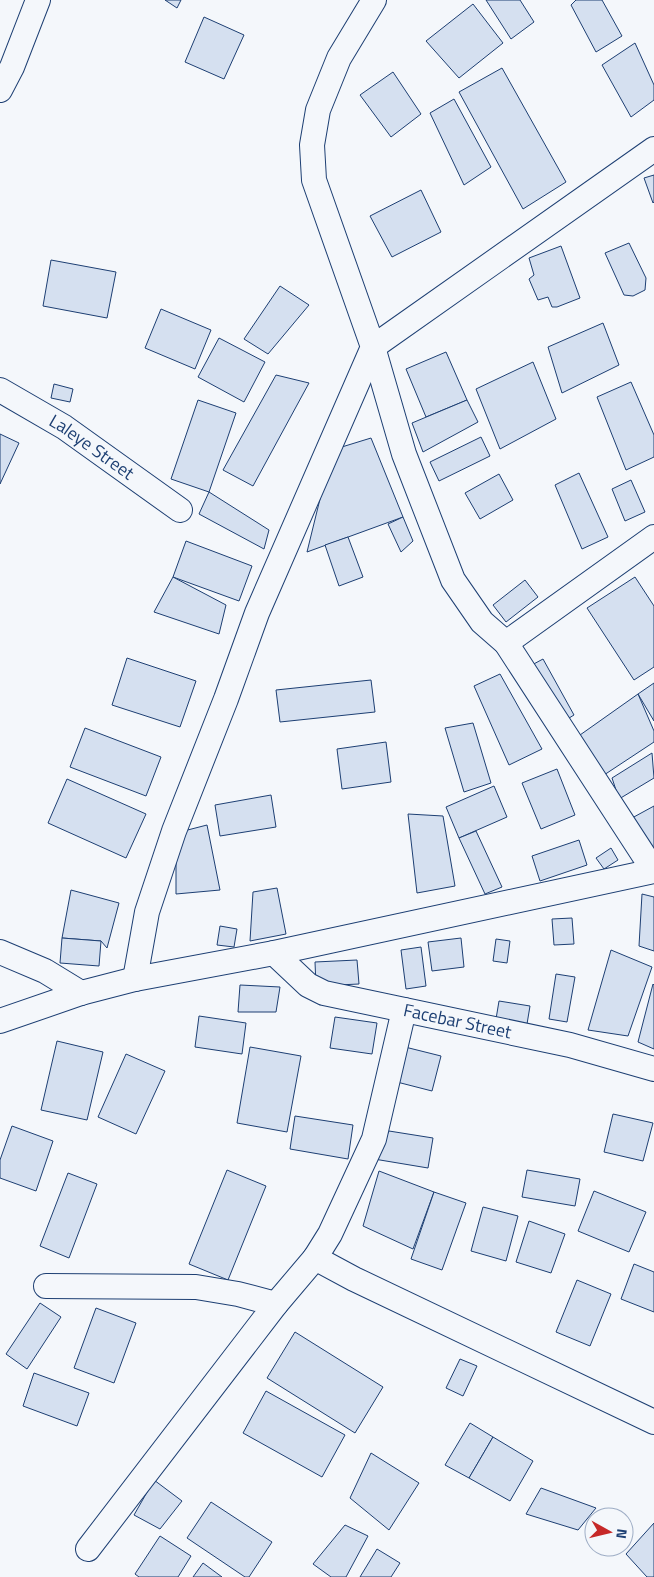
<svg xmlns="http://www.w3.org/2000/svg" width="654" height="1577" font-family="'Titillium Web',sans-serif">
<rect width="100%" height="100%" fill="#f4f7fb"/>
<g fill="#d5e0f0" stroke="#1d3f73">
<path d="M165 0H181L177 8Z"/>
<path d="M486 0H520L534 22 511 39Z"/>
<path d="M576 0H602L622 36 596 52 571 5Z"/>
<path d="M473 4 503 43 459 78 426 41Z"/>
<path d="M204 17 244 35 224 79 185 62Z"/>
<path d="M635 43 654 85V100L631 117 602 65Z"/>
<path d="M502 68 566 182 523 209 459 92Z"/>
<path d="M393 72 421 114 391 137 360 95Z"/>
<path d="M454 99 491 167 464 185 430 113Z"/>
<path d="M654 175V202L653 203 644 178Z"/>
<path d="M421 190 441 232 392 257 370 216Z"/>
<path d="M629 243 646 278 645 290 633 296 624 295 605 253Z"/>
<path d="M561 246 580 298 557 307H552L548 297 538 300 529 279 534 275 529 258Z"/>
<path d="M51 260 116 272 107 318 43 306Z"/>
<path d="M280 286 309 305 268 354 244 339Z"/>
<path d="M161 309 211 330 195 369 145 348Z"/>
<path d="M603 323 619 365 562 393 548 347Z"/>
<path d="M219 338 265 362 244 402 198 377Z"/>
<path d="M446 352 467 400 426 417 406 369Z"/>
<path d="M533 362 556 419 500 449 476 389Z"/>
<path d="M276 375 309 383 253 486 223 470Z"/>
<path d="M631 382 654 435V457L626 470 597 397Z"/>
<path d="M54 384 73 389 70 402 51 398Z"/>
<path d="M198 400 236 413 209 492 171 479Z"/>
<path d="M467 400 478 422 423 452 412 423Z"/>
<path d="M0 434 19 443 0 484Z"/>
<path d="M481 437 490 456 439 481 430 462Z"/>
<path d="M371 438 403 517 307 552 332 450Z"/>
<path d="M579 473 608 537 582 549 555 485Z"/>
<path d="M499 474 513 500 480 519 465 493Z"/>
<path d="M631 480 645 512 625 521 612 489Z"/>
<path d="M209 492 269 530 264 549 199 514Z"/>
<path d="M403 517 413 541 401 552 388 524Z"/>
<path d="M348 537 363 577 339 586 325 545Z"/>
<path d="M186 541 252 566 239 601 173 577Z"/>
<path d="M173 577 226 605 219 634 154 612Z"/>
<path d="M635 577 654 606V667L634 680 587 608Z"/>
<path d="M525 580 538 597 506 622 493 605Z"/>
<path d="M127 658 196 681 180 727 112 705Z"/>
<path d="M543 659 574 715 561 723 530 666Z"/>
<path d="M500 674 542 749 509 765 474 686Z"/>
<path d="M371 680 375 712 280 722 276 690Z"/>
<path d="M654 683V721L638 694Z"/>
<path d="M638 694 654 731V742L604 775 580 735Z"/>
<path d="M473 723 491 783 464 792 445 728Z"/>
<path d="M85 728 161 757 146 796 70 767Z"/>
<path d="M386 742 391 782 342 789 337 749Z"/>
<path d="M652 753 654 778 619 799 612 778Z"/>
<path d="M557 769 575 815 541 829 522 783Z"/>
<path d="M67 779 146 814 126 858 48 823Z"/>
<path d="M494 786 507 817 459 838 446 807Z"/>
<path d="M271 795 276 827 220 836 215 805Z"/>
<path d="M654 806V848L650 850 632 818Z"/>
<path d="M408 814 443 816 455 886 417 893Z"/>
<path d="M207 825 220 890 176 894V833Z"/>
<path d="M476 831 502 887 485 894 459 838Z"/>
<path d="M579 840 587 865 540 881 532 856Z"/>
<path d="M611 848 618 860 604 869 596 858Z"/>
<path d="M277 888 286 934 250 941 253 892Z"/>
<path d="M71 890 119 903 107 948 101 941 62 938Z"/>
<path d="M642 894 654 897V951L639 946Z"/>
<path d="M572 918 574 944 554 945 552 919Z"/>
<path d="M220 926 237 929 234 947 217 945Z"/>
<path d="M62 938 101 941 99 966 60 963Z"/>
<path d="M461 938 464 967 432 971 428 942Z"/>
<path d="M496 939 510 941 507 963 493 961Z"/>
<path d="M421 947 426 986 406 989 401 950Z"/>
<path d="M611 950 652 967 628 1036 588 1030Z"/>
<path d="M357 960 359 984 316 986 315 962Z"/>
<path d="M556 974 575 977 567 1022 549 1019Z"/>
<path d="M653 984 654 985V1049L638 1042Z"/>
<path d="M240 985 280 987 276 1012H238Z"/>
<path d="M499 1001 530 1006 527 1024 496 1019Z"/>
<path d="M199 1016 246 1023 242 1054 195 1047Z"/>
<path d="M335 1017 377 1023 372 1054 330 1048Z"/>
<path d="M57 1041 103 1052 87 1120 41 1110Z"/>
<path d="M401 1046 441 1056 432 1091 393 1081Z"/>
<path d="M250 1047 301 1056 287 1132 237 1123Z"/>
<path d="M126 1054 165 1071 136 1134 98 1117Z"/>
<path d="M613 1114 653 1123 643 1161 604 1152Z"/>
<path d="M295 1116 353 1125 348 1159 290 1149Z"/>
<path d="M12 1126 53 1141 36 1191 0 1178V1160Z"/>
<path d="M389 1131 433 1138 428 1168 374 1159Z"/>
<path d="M227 1170 266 1186 228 1280 189 1264Z"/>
<path d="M527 1170 580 1179 575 1206 522 1197Z"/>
<path d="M379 1171 434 1192 413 1249 363 1226Z"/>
<path d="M68 1173 97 1184 69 1258 40 1246Z"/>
<path d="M594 1191 646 1212 629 1252 578 1231Z"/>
<path d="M434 1192 466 1203 442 1270 411 1259Z"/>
<path d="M483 1207 518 1216 506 1261 471 1251Z"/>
<path d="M529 1221 565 1234 551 1273 516 1262Z"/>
<path d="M634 1264 654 1272V1312L621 1299Z"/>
<path d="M577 1280 611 1294 590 1346 556 1332Z"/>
<path d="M40 1303 61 1317 27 1369 6 1354Z"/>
<path d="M96 1308 136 1323 114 1383 74 1368Z"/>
<path d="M295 1332 383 1387 355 1433 267 1378Z"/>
<path d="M460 1359 477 1366 463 1396 446 1388Z"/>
<path d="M34 1373 89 1393 77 1426 23 1406Z"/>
<path d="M266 1391 345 1435 322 1477 243 1433Z"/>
<path d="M470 1423 493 1437 469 1478 445 1465Z"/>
<path d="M493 1437 533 1461 510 1501 469 1478Z"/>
<path d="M371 1453 419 1483 389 1530 350 1498Z"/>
<path d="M154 1480 182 1501 160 1529 134 1515Z"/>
<path d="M541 1488 596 1508 578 1530 526 1514Z"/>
<path d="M211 1502 272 1542 249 1577H245L187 1538Z"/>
<path d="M654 1523V1577H647L626 1554Z"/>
<path d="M345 1525 368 1536 346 1577H331L313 1564Z"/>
<path d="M160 1536 191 1556 178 1577H139L135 1574Z"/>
<path d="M377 1549 400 1563 391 1577H360Z"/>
<path d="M203 1563 222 1577H193Z"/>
</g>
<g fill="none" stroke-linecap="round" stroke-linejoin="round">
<defs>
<g id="street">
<path d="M0 90 12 67 38 0"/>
<path id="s1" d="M0 390 64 427 180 510"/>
<path d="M506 643 654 537"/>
<path d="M654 871 506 643 482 622 453 580 404 454 373 347 654 149"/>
<path d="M0 952 45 971 81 993"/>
<path id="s2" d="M274 953 308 985 324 993 570 1045 654 1069"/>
<path d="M135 979 147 912 174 831 226 699 257 613 373 347 314 180 312 145 318 110 339 58 374 0"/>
<path d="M0 1021 81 993 135 979 274 953 654 871"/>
<path d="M315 1258 354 1279 654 1422"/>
<path d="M46 1286 196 1287 238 1294 276 1304"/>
<path d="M88 1549 276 1304 315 1258 330 1234 374 1139 404 1010"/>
</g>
</defs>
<use href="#street" stroke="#1d3f73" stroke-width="26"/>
<use href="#street" stroke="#f4f7fb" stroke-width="24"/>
</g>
<g text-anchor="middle" stroke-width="4" stroke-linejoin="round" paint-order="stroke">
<g font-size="18" fill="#1d3f73" stroke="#f4f7fb">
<text dy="6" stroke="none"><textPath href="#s1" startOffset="108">Laleye Street</textPath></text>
<text dy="6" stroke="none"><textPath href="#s2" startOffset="201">Facebar Street</textPath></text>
</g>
</g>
<g transform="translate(609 1532) rotate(98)"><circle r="24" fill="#f4f7fb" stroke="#9eadc5"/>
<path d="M0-4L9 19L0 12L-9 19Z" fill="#c62828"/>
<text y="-8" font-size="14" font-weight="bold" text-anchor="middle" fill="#1d3f73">N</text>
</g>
</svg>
